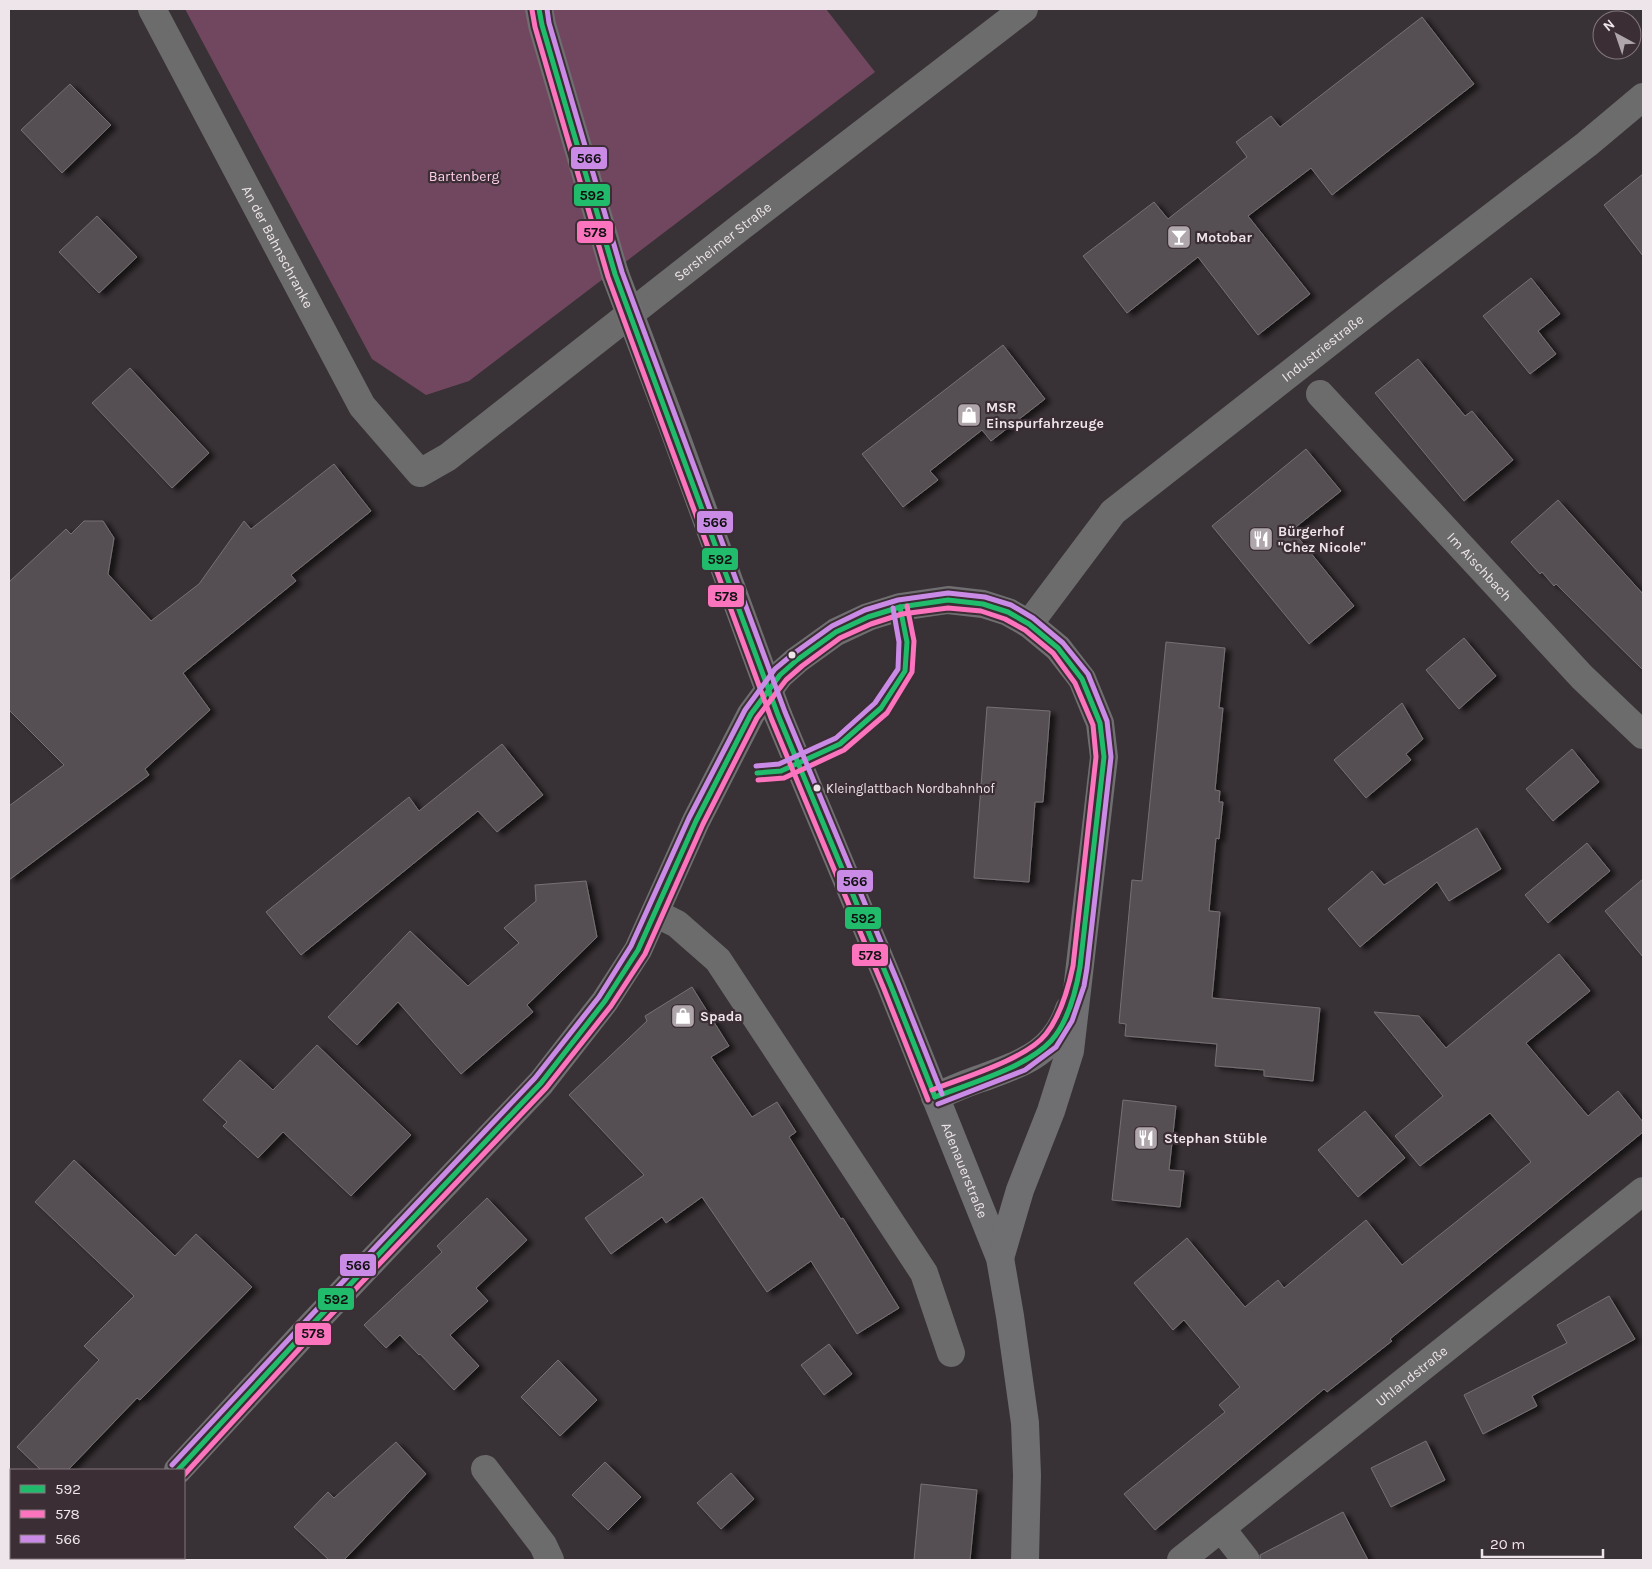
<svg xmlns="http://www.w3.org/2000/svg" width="1652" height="1569" font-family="Karla,sans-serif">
<defs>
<filter id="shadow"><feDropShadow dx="5.5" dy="3" stdDeviation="2.5" flood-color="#0009"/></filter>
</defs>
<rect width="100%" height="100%" fill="#383135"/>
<path fill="#714760" d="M185 9H826L875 72 469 381 426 395 372 359Z"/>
<g fill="#554f52" stroke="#777074" filter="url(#shadow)">
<path d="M1422 17 1474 84 1332 195 1311 168 1248 216 1310 294 1258 335 1198 257 1127 313 1083 256 1154 202 1168 219 1247 157 1236 142 1271 116 1280 127Z"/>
<path d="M70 84 111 125 62 173 21 130Z"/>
<path d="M1643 174V256L1604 205Z"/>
<path d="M97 216 137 257 99 293 59 252Z"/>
<path d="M1531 278 1560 314 1538 331 1556 354 1530 374 1483 316Z"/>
<path d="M1003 345 1045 399 991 441 982 430 930 471 938 480 903 507 862 454Z"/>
<path d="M1418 359 1465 416 1472 411 1513 460 1464 501 1375 393Z"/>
<path d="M130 368 209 453 172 488 92 403Z"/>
<path d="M1306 449 1341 491 1292 530 1354 606 1309 644 1212 526Z"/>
<path d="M334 464 371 511 291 575 296 581 183 673 210 710 145 769 149 775 9 880V806L64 765 9 710V582L66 529 71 534 84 521H103L114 538 108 574 151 621 199 584 244 521 251 529Z"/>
<path d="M1558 500 1643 594V670L1556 584 1554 586 1542 572 1540 574 1511 542Z"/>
<path d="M1464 638 1496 676 1459 709 1426 670Z"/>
<path d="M1166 642 1225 648 1219 708H1223L1215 790 1220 791 1219 802H1223L1219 839 1216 838 1209 911 1220 912 1212 998 1320 1008 1313 1081 1264 1076V1070L1215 1066 1217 1044 1125 1036 1126 1024 1119 1023 1132 880 1142 881Z"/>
<path d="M1402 703 1423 739 1406 754 1411 760 1366 798 1334 760Z"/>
<path d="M987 707 1050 711 1043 802H1035L1029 882 974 878Z"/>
<path d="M502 744 543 795 497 832 478 811 301 955 266 912 409 797 419 811Z"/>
<path d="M1572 749 1599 782 1553 821 1526 789Z"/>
<path d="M1477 828 1501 869 1449 901 1437 882 1360 947 1328 909 1372 871 1384 885Z"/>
<path d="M1587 843 1610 871 1548 923 1525 895Z"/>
<path d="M1643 879V957L1605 911Z"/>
<path d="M586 881 597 937 527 1005 533 1012 461 1074 398 1002 357 1045 328 1017 410 931 468 986 519 943 504 928 536 901 535 885Z"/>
<path d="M1559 954 1590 991 1526 1043 1588 1116 1618 1091 1643 1122V1132L1390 1339 1392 1341 1327 1392 1324 1389 1155 1530 1124 1494 1225 1412 1219 1405 1240 1387 1184 1320 1173 1330 1134 1283 1187 1238 1245 1307 1278 1280 1284 1288 1366 1220 1402 1265 1531 1162 1490 1113 1420 1166 1395 1136 1443 1096 1374 1012 1419 1016 1446 1048Z"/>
<path d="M692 987 729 1046 711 1057 752 1117 777 1102 796 1132 789 1137 841 1219 843 1218 899 1308 857 1334 811 1261 767 1292 702 1197 666 1223 662 1217 611 1254 585 1218 644 1175 569 1095 647 1021 645 1016Z"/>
<path d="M317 1045 411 1135 351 1196 283 1132 258 1158 223 1126 227 1122 203 1100 240 1060 273 1090Z"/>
<path d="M1123 1100 1176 1106 1169 1170 1184 1171 1180 1207 1112 1200Z"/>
<path d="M1365 1111 1405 1158 1358 1197 1318 1150Z"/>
<path d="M74 1160 175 1256 196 1234 252 1287 140 1400 137 1398 68 1470H41L17 1447 99 1360 84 1346 134 1296 35 1202Z"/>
<path d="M487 1198 527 1240 476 1288 488 1301 450 1335 479 1366 454 1390 420 1354 419 1355 400 1335 386 1348 364 1325 442 1252 437 1246Z"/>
<path d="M1609 1296 1635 1339 1532 1396 1537 1406 1483 1434 1464 1395 1567 1343 1557 1325Z"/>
<path d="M829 1344 852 1374 824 1395 801 1365Z"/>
<path d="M558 1360 597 1400 560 1436 521 1397Z"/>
<path d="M1426 1441 1445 1480 1391 1507 1371 1468Z"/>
<path d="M396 1442 426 1474 344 1560H329L294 1527 328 1492 334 1498Z"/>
<path d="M605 1462 641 1497 608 1530 572 1495Z"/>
<path d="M731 1473 754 1499 721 1529 697 1503Z"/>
<path d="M921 1484 977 1490 970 1560H914Z"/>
<path d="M1343 1512 1368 1560H1261L1260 1555Z"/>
</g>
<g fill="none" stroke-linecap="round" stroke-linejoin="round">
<g stroke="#6c6c6c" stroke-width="28">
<path id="s1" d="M152 9 362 406 420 473 448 457 742 226 1024 9"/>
<path id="s2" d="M1320 394 1582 677 1643 735"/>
<path id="s3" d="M1029 624 1113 512 1386 298 1587 144 1643 97"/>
<path d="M655 913 677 924 718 960 924 1273 951 1353"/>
<path d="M485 1469 543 1545 550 1560"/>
<path d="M1221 1528 1246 1560"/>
<path id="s4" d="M1181 1560 1643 1191"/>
</g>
<g stroke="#6f6e70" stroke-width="28">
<path d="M539 9 542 25 615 274"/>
<path id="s5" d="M778 715 891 986 1000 1258 1010 1316 1025 1423 1027 1475 1025 1560"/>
<path d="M935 1097C951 1090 966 1083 982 1078 1022 1063 1054 1054 1069 1009"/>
<path d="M178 1470 307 1330 541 1083 605 1001 638 950 696 821 751 714 780 675 797 660 836 632 868 617 900 607 948 600 983 604 1008 612 1029 624 1058 648 1082 679 1100 723 1104 757 1070 1051 1051 1111 1020 1190 1000 1258"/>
<path d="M95 1560 98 1558"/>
</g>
<path stroke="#6f6e70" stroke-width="28" d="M615 274 672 425 778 715"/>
<defs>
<g id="bus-1">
<path d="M539 9 542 25 615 274 778 715 891 986 935 1097"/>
<path d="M757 773 781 771 840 744 881 708 905 671 907 642 900 607"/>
<path d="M178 1470 307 1330 541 1083 605 1001 638 950 696 821 751 714 780 675 797 660 836 632 868 617 900 607 948 600 983 604 1008 612 1029 624 1058 648 1082 679 1100 723 1104 757 1080 967C1076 991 1068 1022 1051 1041 1027 1067 969 1084 935 1097"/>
</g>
<g id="bus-2">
<path d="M532 10 535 27 608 277 771 718 884 989 928 1100"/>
<path d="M758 780 784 778 844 750 887 713 912 672 914 641 907 606"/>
<path d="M184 1475 312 1335 546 1088 611 1006 645 954 703 824 757 718 786 680 802 666 840 638 871 624 902 614 948 608 981 611 1005 619 1025 630 1053 653 1075 683 1093 725 1096 757 1073 966C1068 990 1061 1015 1046 1034 1027 1059 962 1078 932 1090"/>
</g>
<g id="bus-3">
<path d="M547 9 549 23 622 272 785 712 898 983 942 1094"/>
<path d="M756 766 779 764 836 738 875 703 898 669 899 642 893 608"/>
<path d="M172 1465 302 1325 535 1078 599 997 631 946 689 818 745 710 775 669 793 654 832 626 865 610 898 600 948 593 985 597 1011 605 1033 618 1063 643 1088 674 1107 721 1111 757 1087 968 1084 986 1072 1021 1056 1047 1025 1070 938 1104"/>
</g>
</defs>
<use href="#bus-1" stroke="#3b2e35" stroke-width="9"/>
<use href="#bus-2" stroke="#3b2e35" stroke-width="9"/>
<use href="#bus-3" stroke="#3b2e35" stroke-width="9"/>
<use href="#bus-1" stroke="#20bc6c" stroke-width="5"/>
<use href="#bus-2" stroke="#fc73be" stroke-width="5"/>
<use href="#bus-3" stroke="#ca8be6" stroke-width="5"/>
</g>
<defs>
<symbol id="bar-square" viewBox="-11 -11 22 22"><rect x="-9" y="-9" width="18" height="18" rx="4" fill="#aea6ab" stroke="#3b2e35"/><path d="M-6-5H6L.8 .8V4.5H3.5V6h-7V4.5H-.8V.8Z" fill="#fff"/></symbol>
<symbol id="shop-square" viewBox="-11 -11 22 22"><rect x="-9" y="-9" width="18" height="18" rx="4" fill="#aea6ab" stroke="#3b2e35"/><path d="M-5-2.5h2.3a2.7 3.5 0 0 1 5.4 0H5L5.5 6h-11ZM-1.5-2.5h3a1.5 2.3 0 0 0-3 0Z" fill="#fff"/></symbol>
<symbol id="restaurant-square" viewBox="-11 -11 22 22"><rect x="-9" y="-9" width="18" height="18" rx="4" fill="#aea6ab" stroke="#3b2e35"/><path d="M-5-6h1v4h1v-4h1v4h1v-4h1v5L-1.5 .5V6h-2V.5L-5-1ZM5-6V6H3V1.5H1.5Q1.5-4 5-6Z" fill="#fff"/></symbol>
</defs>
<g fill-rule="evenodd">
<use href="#bar-square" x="1165" y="223" width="28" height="28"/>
<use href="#shop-square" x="955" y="401" width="28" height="28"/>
<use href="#restaurant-square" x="1247" y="525" width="28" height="28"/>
<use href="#shop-square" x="669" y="1002" width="28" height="28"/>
<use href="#restaurant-square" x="1132" y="1124" width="28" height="28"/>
</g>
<g fill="#eee5ea" stroke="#3b2e35" stroke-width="2">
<circle cx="792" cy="655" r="4.5"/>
<circle cx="817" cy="788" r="4.5"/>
</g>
<g text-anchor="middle" stroke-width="4.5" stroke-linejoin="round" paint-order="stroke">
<g font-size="13" fill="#eee5ea" stroke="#3b2e35" text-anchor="start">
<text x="826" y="793">Kleinglattbach Nordbahnhof</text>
</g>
<g font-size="14" fill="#ffcfea" stroke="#3b2e35">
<text x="464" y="181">Bartenberg</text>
</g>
<g font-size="14" font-weight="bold" fill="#eee5ea" stroke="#3b2e35" text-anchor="start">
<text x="1196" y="242">Motobar</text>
<text x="986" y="412">MSR<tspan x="986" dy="16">Einspurfahrzeuge</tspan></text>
<text x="1278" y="536">Bürgerhof<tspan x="1278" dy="16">"Chez Nicole"</tspan></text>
<text x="700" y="1021">Spada</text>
<text x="1164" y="1143">Stephan Stüble</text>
</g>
<g font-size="14" fill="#eee5ea" stroke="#3b2e35">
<text dy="5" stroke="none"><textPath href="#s1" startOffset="919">Sersheimer Straße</textPath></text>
<text dy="5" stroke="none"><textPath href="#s1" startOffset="269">An der Bahnschranke</textPath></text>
<text dy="5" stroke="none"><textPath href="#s3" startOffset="406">Industriestraße</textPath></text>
<text dy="5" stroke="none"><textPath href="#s2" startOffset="235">Im Aischbach</textPath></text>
<text dy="5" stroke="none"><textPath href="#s5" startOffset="492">Adenauerstraße</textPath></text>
<text dy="5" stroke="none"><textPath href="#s4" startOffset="295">Uhlandstraße</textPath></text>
</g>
</g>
<g stroke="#3b2e35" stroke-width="2">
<rect x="570" y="146" width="38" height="24" rx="5" fill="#ca8be6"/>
<rect x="573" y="183" width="38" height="24" rx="5" fill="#20bc6c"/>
<rect x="576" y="220" width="38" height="24" rx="5" fill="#fc73be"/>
<rect x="696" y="510" width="38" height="24" rx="5" fill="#ca8be6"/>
<rect x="701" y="547" width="38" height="24" rx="5" fill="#20bc6c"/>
<rect x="707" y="584" width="38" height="24" rx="5" fill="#fc73be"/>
<rect x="836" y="869" width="38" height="24" rx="5" fill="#ca8be6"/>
<rect x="844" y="906" width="38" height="24" rx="5" fill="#20bc6c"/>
<rect x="851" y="943" width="38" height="24" rx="5" fill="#fc73be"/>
<rect x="339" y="1253" width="38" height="24" rx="5" fill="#ca8be6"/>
<rect x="317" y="1287" width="38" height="24" rx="5" fill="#20bc6c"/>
<rect x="294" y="1322" width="38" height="24" rx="5" fill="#fc73be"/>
</g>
<g font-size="14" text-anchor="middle" font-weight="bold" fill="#111">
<text x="589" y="163">566</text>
<text x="592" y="200">592</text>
<text x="595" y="237">578</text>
<text x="715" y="527">566</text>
<text x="720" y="564">592</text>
<text x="726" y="601">578</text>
<text x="855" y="886">566</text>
<text x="863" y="923">592</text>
<text x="870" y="960">578</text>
<text x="358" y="1270">566</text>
<text x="336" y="1304">592</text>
<text x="313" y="1338">578</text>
</g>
<rect width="1652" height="1569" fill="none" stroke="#eee5ea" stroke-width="20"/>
<rect x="10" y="1469" width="175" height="90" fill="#3b2e35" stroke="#83777d"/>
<rect x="20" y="1485" width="25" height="8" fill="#20bc6c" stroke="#83777d"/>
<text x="55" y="1494" font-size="15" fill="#eee5ea">592</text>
<rect x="20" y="1510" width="25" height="8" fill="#fc73be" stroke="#83777d"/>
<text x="55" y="1519" font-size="15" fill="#eee5ea">578</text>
<rect x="20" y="1535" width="25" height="8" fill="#ca8be6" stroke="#83777d"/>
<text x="55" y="1544" font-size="15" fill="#eee5ea">566</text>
<g transform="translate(1617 35) rotate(320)"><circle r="24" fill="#3b2e35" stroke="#83777d"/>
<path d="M0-4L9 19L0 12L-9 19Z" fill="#aea6ab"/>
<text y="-8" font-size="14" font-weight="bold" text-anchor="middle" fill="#eee5ea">N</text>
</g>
<path d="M1482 1549v8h121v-8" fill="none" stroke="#eee5ea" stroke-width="2.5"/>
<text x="1490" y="1549" font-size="15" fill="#eee5ea" stroke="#3b2e35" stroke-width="4" paint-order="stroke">20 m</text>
</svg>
